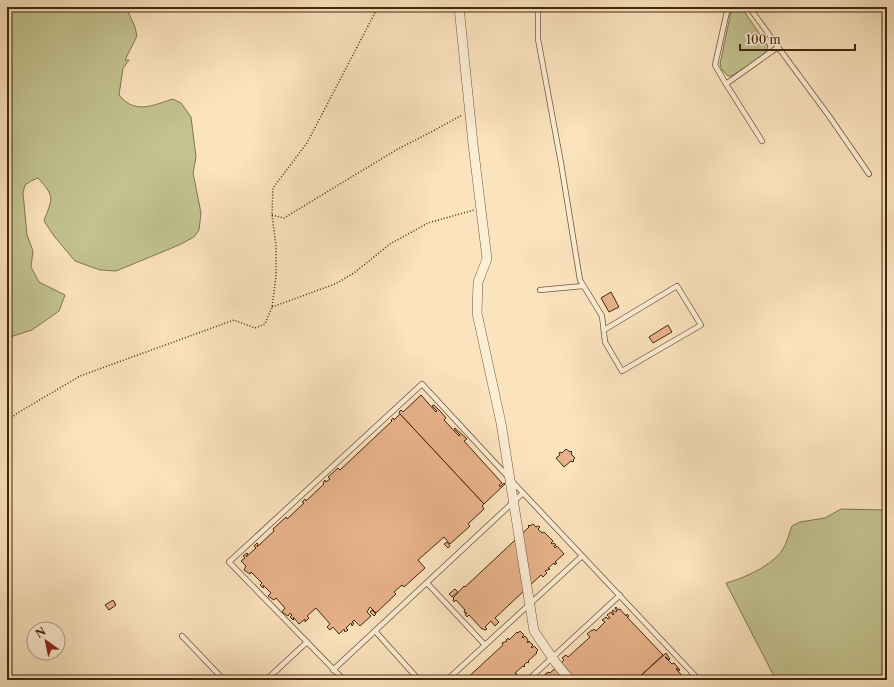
<svg xmlns="http://www.w3.org/2000/svg" width="894" height="687" font-family="'Libre Caslon Text',serif">
<rect width="100%" height="100%" fill="#fbe3be"/>
<filter id="stains"><feTurbulence type="fractalNoise" baseFrequency=".005" numOctaves="4"/><feColorMatrix values="0 0 0 0 .2 0 0 0 0 .09 0 0 0 0 .02 0 0 0 .5 -.17"/></filter>
<radialGradient id="worn" r=".72"><stop offset=".6" stop-color="#630" stop-opacity="0"/><stop offset="1" stop-color="#630" stop-opacity=".3"/></radialGradient>
<g fill="#c2c38f" stroke="#827450">
<path d="M7 7H126L135 27 137 36 125 60H129L123 68 119 95C135 115 153 105 173 99L181 103 191 117 196 157 193 173 201 213 199 230 194 237 179 245 116 271 100 270 75 261 54 236 44 221C52 198 56 198 38 178L31 181 25 185 23 193 27 235 33 251 31 267 39 282 65 295 59 311 32 330 7 338Z"/>
<path d="M732 7H741L768 46C766 57 741 69 732 76H728L722 70 720 64Z"/>
<path d="M841 509 883 510 887 509V671L877 680H776L726 583C744 578 772 566 783 549 787 543 789 533 792 526L800 522 825 518Z"/>
</g>
<g fill="#e8b28a" stroke="#422610">
<path d="M611 292 619 307 609 312 601 298Z"/>
<path d="M668 325 672 332 653 343 649 337Z"/>
<path d="M421 395 436 412 437 411 432 406 434 405 441 412 446 418 444 420 459 436 460 435 454 429 455 428 467 439 464 441 502 483 499 485 500 487 504 483 505 484 484 504 400 414 399 412 401 410 403 412Z"/>
<path d="M400 414 484 504 482 506 484 509 468 524 470 526 450 544 444 537 418 560 425 568 404 587 402 585 394 592 396 594 376 613 370 607 367 612 371 616 360 626 354 620 352 622 354 623 352 626 351 623 346 628 348 630 345 632 344 629 339 634 333 627 330 630 327 627 330 624 316 608 307 616 309 618 305 622V619L299 624 293 617 294 619 293 620 290 617 292 615 290 613 288 616 282 612 285 608 276 598 274 600 268 596 271 593 263 585 264 587 263 588 260 585 262 583 251 572 250 574 244 570 246 566 241 561 245 558 243 556 247 553 248 554 246 557 256 548 254 546 257 543 258 544 257 547 274 531 273 529 286 517 287 519 304 503 302 502 305 499 306 501 324 484 323 483 325 480 326 482 330 479 328 477 338 468 340 470 392 421 391 420 393 418 394 420Z"/>
<path d="M566 449 570 452 571 451 572 452 571 454 575 458 573 460 574 461 572 462 571 461 564 467 556 458 560 455 559 453 560 452 562 453Z"/>
<path d="M533 524 536 527 538 526 540 527 538 529 542 533 544 532 553 541 551 543 552 544 554 543 556 545 554 546 555 548 557 546 564 554 555 562 557 563 555 565 554 563 548 568 550 569 545 571 547 573 543 577 541 575 495 618 499 622 495 626 491 621 485 627 487 629 485 630 483 629H482L469 615 467 617 465 614 467 613H465L464 612 465 610 456 600 454 602 453 600 454 599 453 598 464 586 465 587 529 527 528 526 529 525 530 526Z"/>
<path d="M447 542 450 546 448 548 444 544Z"/>
<path d="M455 589 458 592 452 597 449 594Z"/>
<path d="M113 600 116 605 109 610 105 605Z"/>
<path d="M616 607 618 610 620 609 626 616 627 614 629 616 627 617 663 655 636 680H543L547 676 545 674 549 672 550 673 564 660 562 658 566 655 568 657 590 637 587 634 592 630V631L594 629 596 631 605 622 602 620 606 617 608 619 610 618 607 615 611 612 613 615 614 614 612 611 613 610 616 612 617 611 615 608Z"/>
<path d="M372 610 376 614 374 616 370 612Z"/>
<path d="M520 631 524 635 522 637 523 638 525 636 528 640 527 642 528 643 529 641 533 645 531 647 532 648 534 646 538 650 536 652 537 653 528 661 529 662 528 663 527 662 524 665 525 666 524 667 523 666 515 673 517 674 514 678 512 676 508 680H465L503 645 502 643 507 641 506 640 508 638 509 640 517 632 518 633Z"/>
<path d="M666 653 670 659 669 660 666 657H665L672 664 674 663 680 670 679 671 677 668 676 669 686 680H636Z"/>
</g>
<g fill="none" stroke-linecap="round" stroke-linejoin="round">
<defs>
<g id="lane">
<path d="M538 7V39L561 163 580 280 602 316 605 342 622 371 701 325 677 286 604 330"/>
<path d="M728 7 715 65 726 84 778 47 749 7"/>
<path d="M778 47 829 116 869 174"/>
<path d="M726 84 762 141"/>
<path d="M540 290 583 286"/>
<path d="M427 583 485 645"/>
<path d="M375 631 419 680"/>
<path d="M182 636 224 680"/>
<path d="M333 670 523 493"/>
<path d="M266 680 307 642"/>
<path d="M344 680 229 562 422 384 523 493 699 680"/>
<path d="M447 680 582 556"/>
<path d="M528 680 620 595"/>
</g>
<path id="street" d="M459 7 473 144 487 259 478 282 477 313 501 423 534 631 556 663 570 680"/>
</defs>
<use href="#lane" stroke="#70553c" stroke-width="6"/>
<use href="#street" stroke="#70553c" stroke-width="10"/>
<g stroke="#422610" stroke-width="1.5" stroke-dasharray="1 2" stroke-linecap="butt">
<path d="M272 215 284 218 396 150 433 131 462 115"/>
<path d="M272 307 335 284 354 273 390 244 428 223 474 210"/>
<path d="M7 422 16 414 80 376 234 320 255 328 265 324 272 307 276 276V245L272 215 273 188 307 143 378 7"/>
</g>
<use href="#lane" stroke="#fcedd5" stroke-width="4.5"/>
<use href="#street" stroke="#fcedd5" stroke-width="9"/>
</g>
<rect width="894" height="687" fill="none" stroke="#fbe3be" stroke-width="24"/>
<rect x="8" y="8" width="878" height="671" fill="none" stroke="#422610" stroke-width="2"/>
<rect x="12" y="12" width="870" height="663" fill="none" stroke="#422610"/>
<g transform="translate(46 641) rotate(327)"><circle r="19" fill="#fcedd5" stroke="#b29d86"/>
<path d="M0-3L7 15L0 10L-7 15Z" fill="#8f2418"/>
<text y="-6" font-size="11" font-weight="bold" text-anchor="middle" fill="#422610">N</text>
</g>
<path d="M740 44v6h115v-6" fill="none" stroke="#422610" stroke-width="2"/>
<text x="746" y="44" font-size="12" fill="#422610" stroke="#fcedd5" stroke-width="3" paint-order="stroke">100 m</text>
<rect width="100%" height="100%" filter="url(#stains)"/>
<rect width="100%" height="100%" fill="url(#worn)"/>
</svg>
